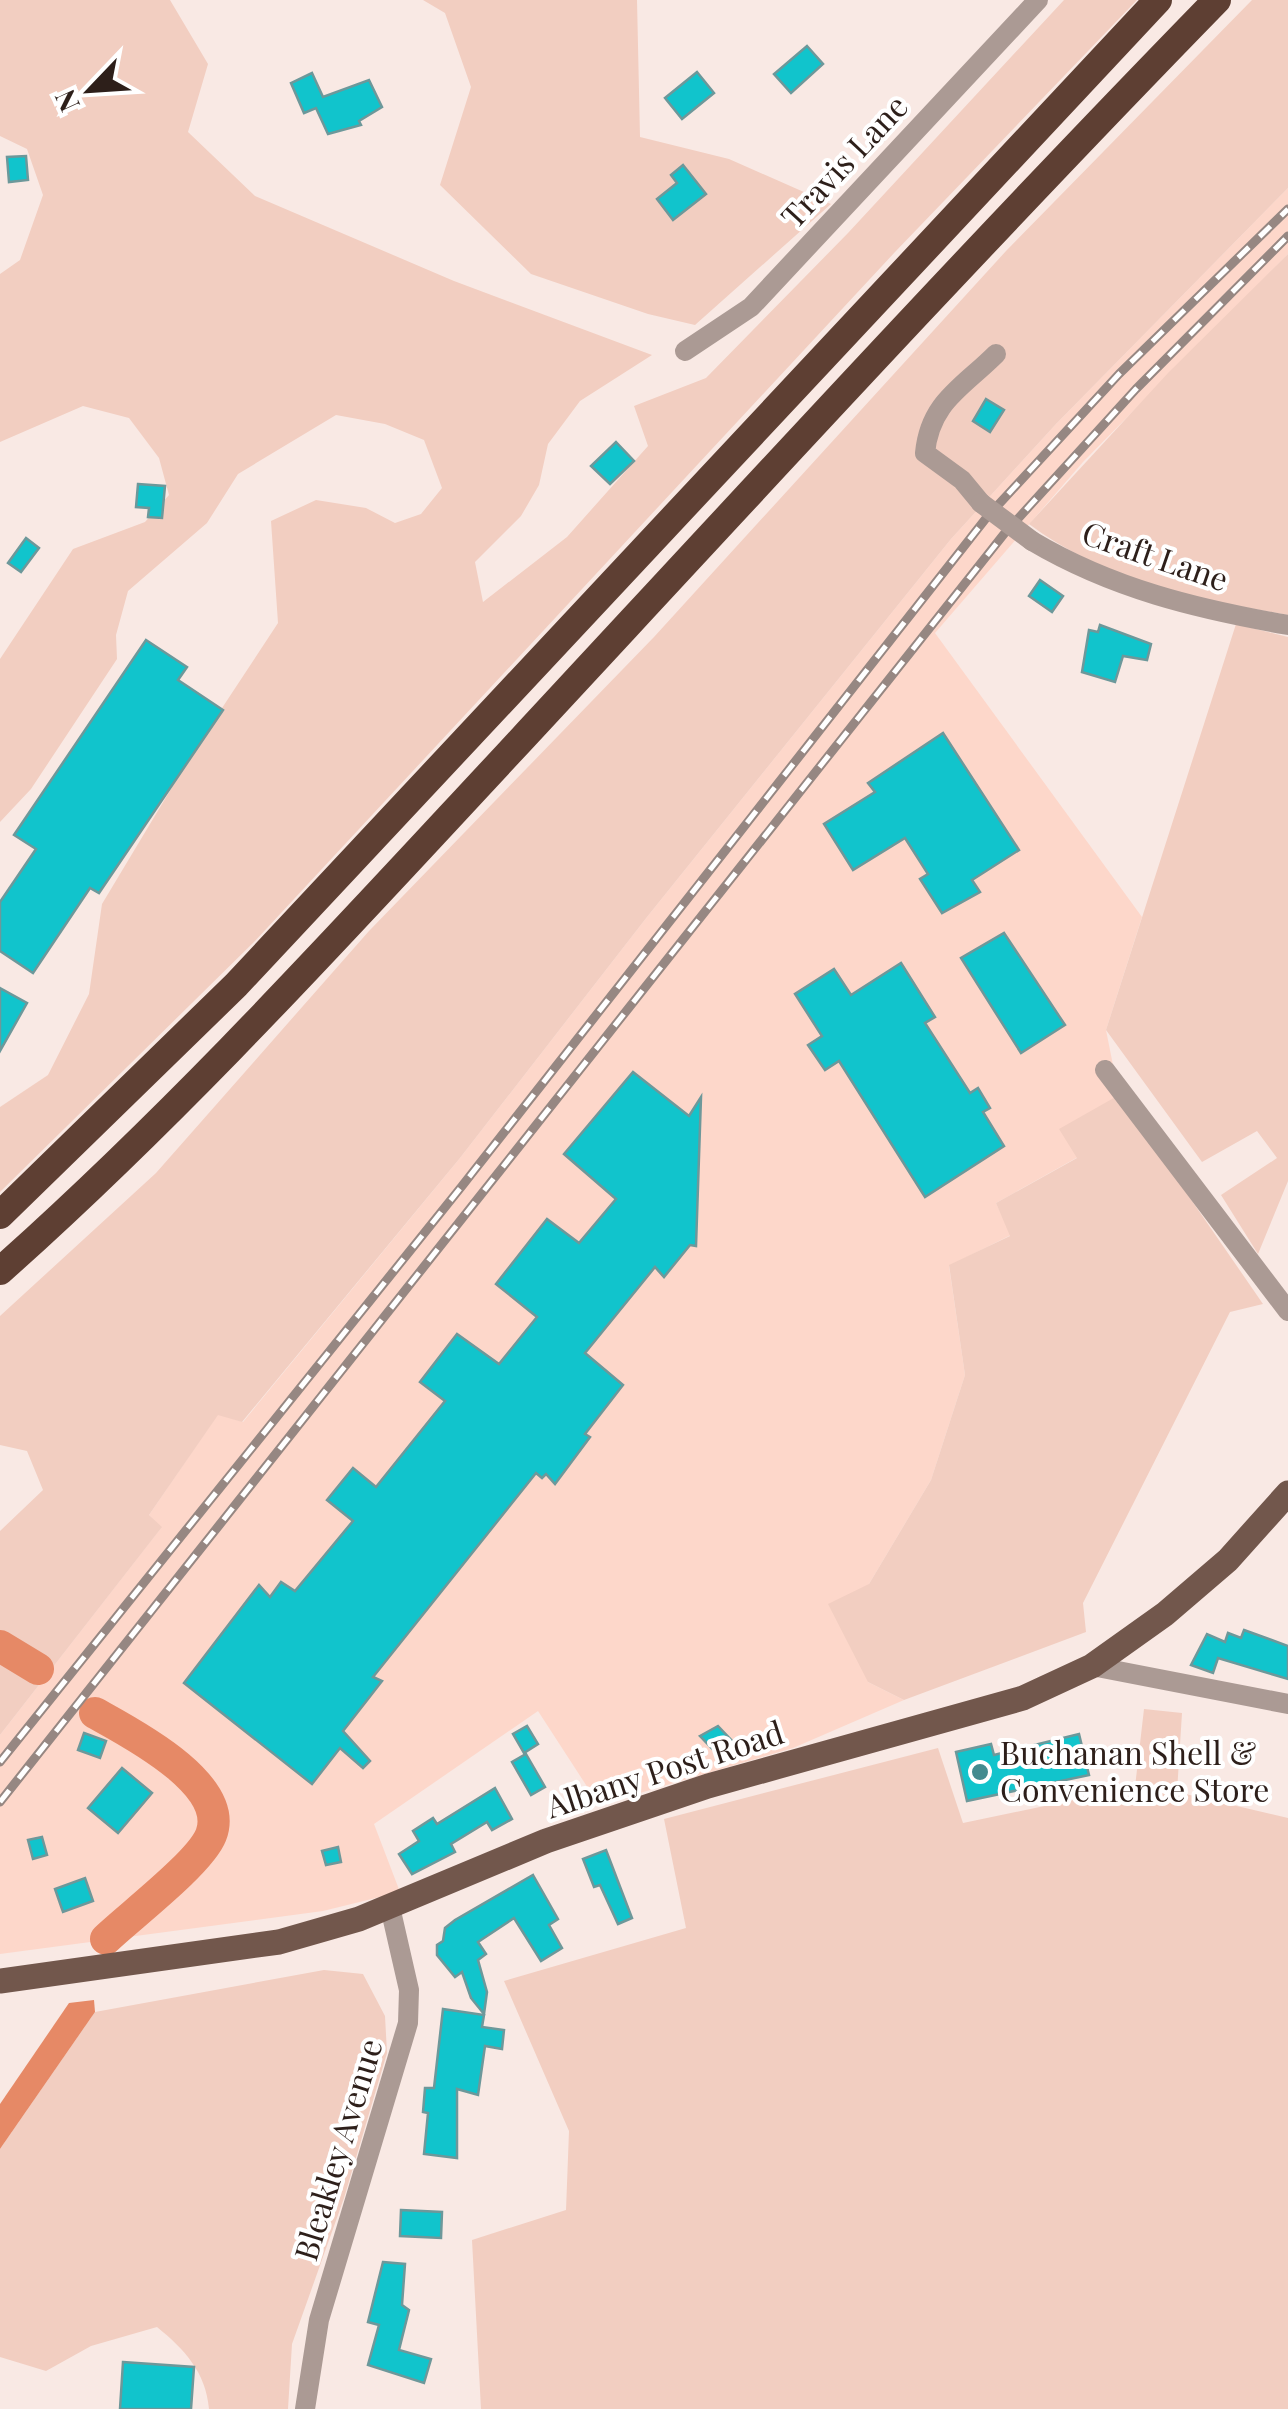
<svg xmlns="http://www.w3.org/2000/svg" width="1288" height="2409" font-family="'Playfair Display',serif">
<rect width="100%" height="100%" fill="#f9e9e4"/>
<path fill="#fdd7ca" d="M1288 188V254L1083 462 935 633 1142 917 1106 1030 1119 1095 1078 1157 996 1203 1011 1235 949 1266 965 1375 931 1480 869 1584 868 1682 904 1700 793 1748 599 1805 538 1711 374 1824 400 1892 323 1911 0 1954V1735L161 1528 149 1515 218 1414 243 1422 460 1158 647 917 951 539 1056 424Z"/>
<g fill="#f2cec1">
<path d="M0 0H170L208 64 188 132 255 196 454 281 652 355 580 401 548 444 539 485 521 516 475 562 483 602 567 537 648 446 634 406 706 378 848 233 1064 0H1137L895 252 255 941 0 1192V1107L48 1075 89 994 102 904 195 749 278 623 271 521 316 500 366 508 395 523 421 514 442 488 424 440 385 424 336 415 238 474 207 523 128 591 116 635 117 659 31 789 0 822V659L73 549 145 522 169 495 159 458 129 418 83 406 0 442V274L20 260 43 195 27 149 0 136Z"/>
<path d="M423 0H637L640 137 729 159 831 204 695 325 648 314 531 274 440 185 471 87 445 13Z"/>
<path d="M1252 0H1288V188L1056 424 951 539 647 917 460 1158 242 1422 218 1415 149 1515 162 1527 0 1735V1531L43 1490 27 1451 0 1445V1316L156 1173 369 931 654 637 1006 251Z"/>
<path d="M1288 254V615C1196 599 1105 581 1029 524L1168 373Z"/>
<path d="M1236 624 1288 637V1181L1258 1254 1221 1195 1277 1158 1257 1131 1202 1162 1106 1030Z"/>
<path d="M1119 1095 1263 1304 1230 1312 1083 1603 1086 1632 904 1700 868 1682 828 1604 869 1584 931 1480 965 1375 949 1265 1010 1236 996 1203 1077 1158 1059 1129Z"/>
<path d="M1144 1709 1182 1713 1177 1792 1288 1818V2409H481L472 2240 566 2210 569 2131 504 1981 686 1928 664 1819 938 1748 963 1823 1135 1787Z"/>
<path d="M324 1970 363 1974 385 2016 387 2053 344 2198 292 2344 288 2409H209C206 2372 184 2349 157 2327L91 2346 46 2371 0 2357V2149L95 2012Z"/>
</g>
<path fill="#e68966" d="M94 2000 95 2012 0 2149V2104L69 2003Z"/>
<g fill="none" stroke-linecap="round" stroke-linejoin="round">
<g stroke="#e68966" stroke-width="32">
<path d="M0 1646 38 1669"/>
<path d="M95 1713C129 1732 231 1784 211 1835 200 1863 130 1916 106 1939"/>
</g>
</g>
<g fill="#11c4cc" stroke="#6d989a" stroke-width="2.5">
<path d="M807 46 823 64 791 93 774 74Z"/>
<path d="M697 72 714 93 682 119 665 98Z"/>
<path d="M312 73 323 97 369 80 382 107 359 121 361 125 328 134 316 108 304 113 291 83Z"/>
<path d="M26 156 28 180 9 182 7 157Z"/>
<path d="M683 165 706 194 673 220 657 199 677 183 671 175Z"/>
<path d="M986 399 1004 410 990 432 973 421Z"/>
<path d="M616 442 634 461 610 484 591 466Z"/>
<path d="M138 484 165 486 162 518 148 517 149 508 136 507Z"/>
<path d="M26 538 39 548 21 572 8 563Z"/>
<path d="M1040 580 1063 596 1052 612 1029 596Z"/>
<path d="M1100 625 1151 644 1147 660 1123 656 1115 682 1082 672 1089 630 1098 632Z"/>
<path d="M146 640 187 667 178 680 223 710 99 893 90 888 33 973 0 951V902L36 849 14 835Z"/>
<path d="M943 733 1019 850 972 880 980 892 942 913 920 879 928 874 905 838 853 870 824 824 875 792 868 783Z"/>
<path d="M1004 933 1065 1025 1021 1053 961 958Z"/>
<path d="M901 963 935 1017 925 1023 970 1093 978 1088 990 1108 983 1112 1004 1146 925 1197 839 1061 825 1070 808 1045 822 1036 795 994 834 969 851 995Z"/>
<path d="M0 988 27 1003 0 1051Z"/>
<path d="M633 1072 689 1116 701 1097 696 1246 690 1245 664 1277 655 1267 585 1353 623 1385 585 1434 590 1437 555 1484 546 1474 542 1478 536 1473 373 1677 382 1681 343 1731 370 1761 363 1768 340 1748 312 1784 184 1683 259 1585 270 1597 281 1582 295 1591 353 1521 327 1500 353 1468 376 1487 445 1401 420 1382 457 1334 499 1364 537 1317 496 1284 547 1219 579 1243 616 1199 564 1154Z"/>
<path d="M1244 1630 1288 1646V1679L1218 1658 1213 1673 1191 1665 1207 1634 1225 1642 1228 1633 1241 1638Z"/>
<path d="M527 1726 538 1744 524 1753 513 1734Z"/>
<path d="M718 1726 736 1745 722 1759 700 1736Z"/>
<path d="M84 1733 106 1741 100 1758 78 1750Z"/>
<path d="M1079 1734 1089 1775 967 1801 956 1752 991 1744 994 1755Z"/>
<path d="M526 1754 545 1787 531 1795 512 1762Z"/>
<path d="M122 1768 152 1793 118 1833 88 1808Z"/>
<path d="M495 1788 512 1819 492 1830 487 1822 451 1844 455 1852 412 1874 399 1854 419 1841 413 1831 433 1818 437 1824Z"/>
<path d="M42 1837 47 1855 33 1859 28 1840Z"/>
<path d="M338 1847 341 1862 326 1865 322 1851Z"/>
<path d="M606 1850 632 1918 618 1924 600 1885 594 1887 583 1859Z"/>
<path d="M533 1875 558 1919 549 1925 562 1948 541 1961 514 1918 478 1942 486 1954 478 1960 487 1992 484 2014 471 1998 462 1972 455 1977 437 1955V1945L443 1941 445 1928 455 1920Z"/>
<path d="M85 1878 93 1901 63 1912 55 1889Z"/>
<path d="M443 2009 484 2015 482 2027 504 2030 502 2049 485 2046 478 2095 457 2089V2158L424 2154 428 2113 423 2112 425 2088H434Z"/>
<path d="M401 2210 442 2212 441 2238 400 2236Z"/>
<path d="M383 2262 405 2264 402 2305 409 2310 399 2350 431 2359 424 2383 368 2365 379 2325 368 2322Z"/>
<path d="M123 2362 194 2367 191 2409H120Z"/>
</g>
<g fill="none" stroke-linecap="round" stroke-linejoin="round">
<g stroke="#ab9a94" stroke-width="20">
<path d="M685 351 751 307 1038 0"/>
<path d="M981 503 962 480 925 453C930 402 962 388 996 354"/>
<path d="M1032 541C1113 589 1197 609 1288 625"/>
<path d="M1105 1070 1288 1311"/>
<path d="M1092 1666 1288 1704"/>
<path d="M305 2409 319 2320 408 2023 409 1990 390 1907"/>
</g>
<path stroke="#72574c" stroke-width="25" d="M0 1981 279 1942 359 1919 546 1841 708 1786 1023 1698 1092 1666 1165 1614 1228 1560 1288 1493"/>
<g stroke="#5e3f33" stroke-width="28">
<path d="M0 1215 236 985 1158 0"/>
<path d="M0 1271C181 1110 343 931 508 754 743 501 976 247 1217 0"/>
</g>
<defs>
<g id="rail">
<path d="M0 1762 462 1186 987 517 1119 374 1288 209"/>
<path d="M0 1802 1004 534 1136 389 1288 236"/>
</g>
</defs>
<use href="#rail" stroke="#968782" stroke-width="9"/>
<use href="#rail" stroke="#fff" stroke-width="5" stroke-dasharray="15" stroke-linecap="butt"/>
<path stroke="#ab9a94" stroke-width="20" d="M981 503 1032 541"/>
</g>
<circle fill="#438b8f" stroke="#fff" stroke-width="4" cx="980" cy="1772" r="10"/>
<g text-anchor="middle" stroke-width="8" stroke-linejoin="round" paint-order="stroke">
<g font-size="32" fill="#2d1f1a" stroke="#fff">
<text transform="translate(845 162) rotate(-47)" y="11">Travis Lane</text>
<text transform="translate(1155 557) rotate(19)" y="11">Craft Lane</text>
<text transform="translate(665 1770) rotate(-18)" y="11">Albany Post Road</text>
<text transform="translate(339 2150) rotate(-73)" y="11">Bleakley Avenue</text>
</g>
<g font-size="32" fill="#2d1f1a" stroke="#fff" text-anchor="start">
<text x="1000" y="1765">Buchanan Shell &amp;<tspan x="1000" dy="37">Convenience Store</tspan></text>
</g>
</g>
<g transform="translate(90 90) rotate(245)" stroke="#ffffff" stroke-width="8" paint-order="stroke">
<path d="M0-8L18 38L0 25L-18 38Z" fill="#2d1f1a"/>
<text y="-15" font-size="28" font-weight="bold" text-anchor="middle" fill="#2d1f1a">N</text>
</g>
</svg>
